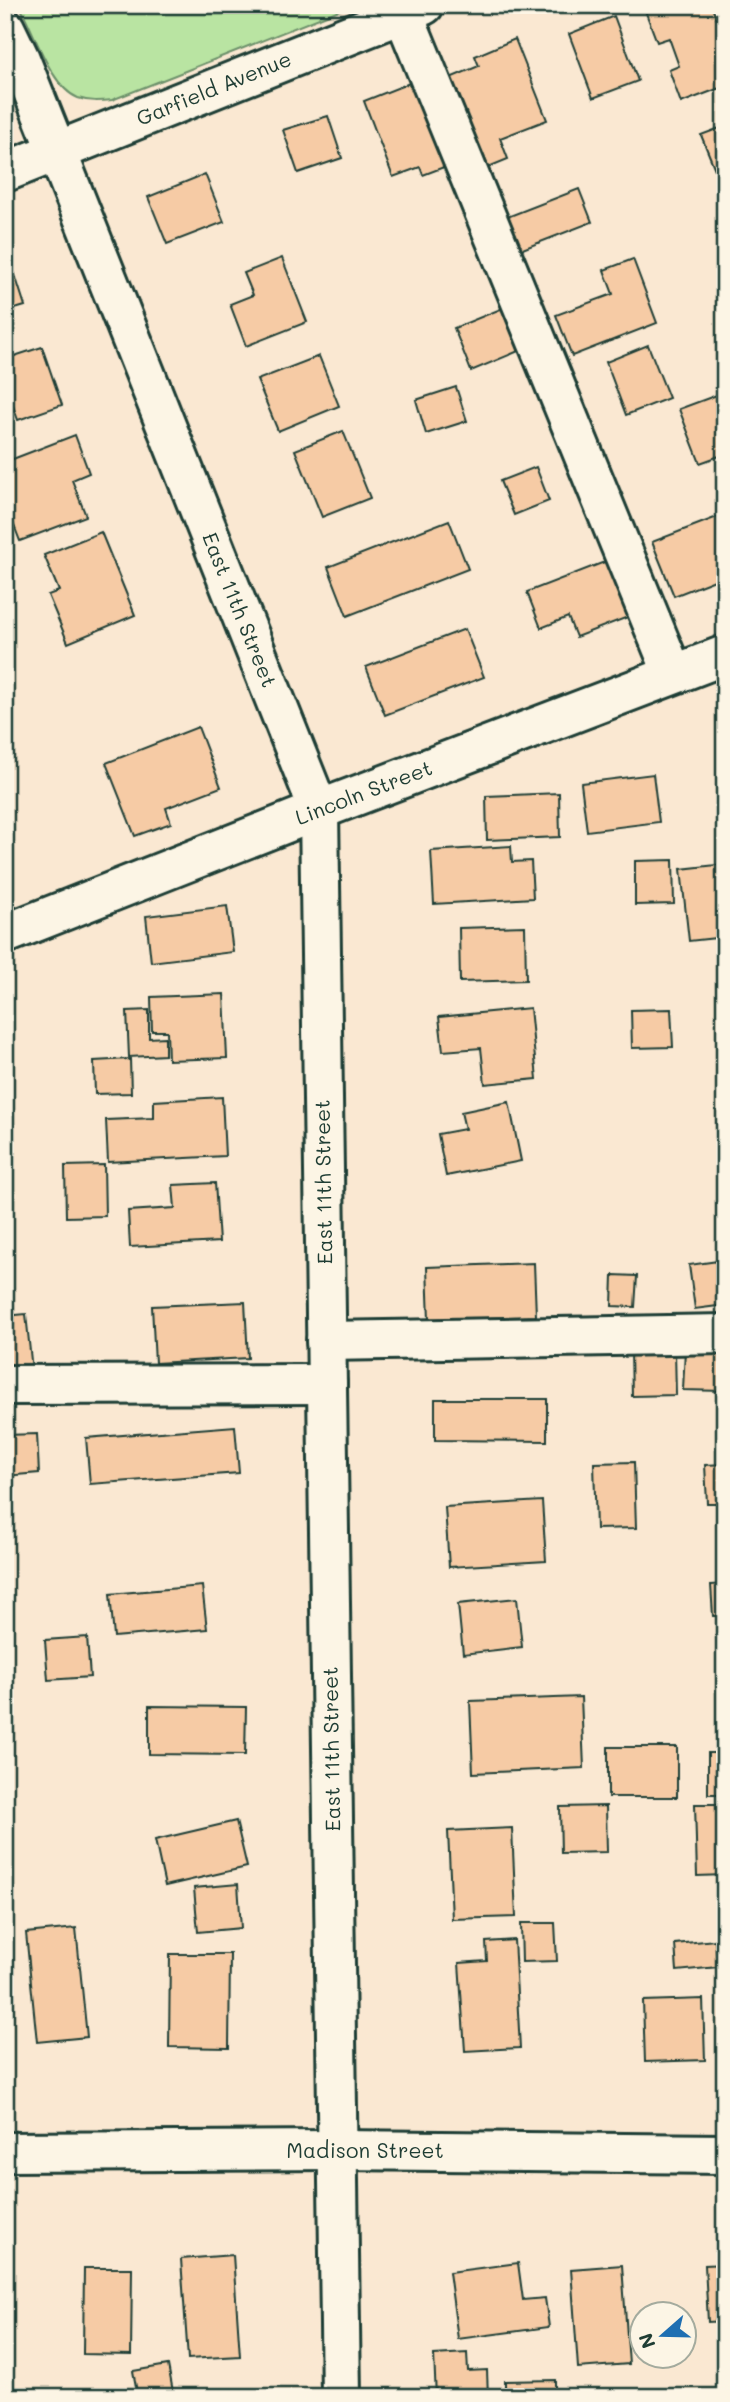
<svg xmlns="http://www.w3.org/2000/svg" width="730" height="2402" font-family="Mali,sans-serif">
<rect width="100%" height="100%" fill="#fae8d2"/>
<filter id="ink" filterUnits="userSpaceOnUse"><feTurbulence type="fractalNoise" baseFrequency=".0143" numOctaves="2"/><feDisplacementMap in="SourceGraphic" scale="14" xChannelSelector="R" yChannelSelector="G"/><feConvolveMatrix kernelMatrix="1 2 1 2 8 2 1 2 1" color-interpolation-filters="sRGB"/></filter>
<g filter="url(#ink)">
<path fill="#b9e4a2" stroke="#6c906b" stroke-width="2" d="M19 5H352L112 100C101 101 89 102 78 98 50 87 34 30 19 5Z"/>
<g fill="#f6cba5" stroke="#1f3d34" stroke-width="2">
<path d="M643 5H711L725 40V86L681 103 669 70 679 66 669 38 657 42Z"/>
<path d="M614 16 638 81 593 98 569 34Z"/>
<path d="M515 39 547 120 500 138 508 159 486 168 450 78 479 66 475 56Z"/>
<path d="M412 82 444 167 423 175 420 167 393 177 364 101Z"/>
<path d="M328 116 342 158 298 173 283 130Z"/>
<path d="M725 126V194L701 135Z"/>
<path d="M205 174 224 222 167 244 148 197Z"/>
<path d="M579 189 592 222 515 252 502 219Z"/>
<path d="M8 253 25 306 5 312V254Z"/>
<path d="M282 258 307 322 246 346 230 304 253 295 244 273Z"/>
<path d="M633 259 657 323 572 356 556 315 613 294 604 270Z"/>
<path d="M503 308 521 350 471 371 454 328Z"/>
<path d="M648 345 669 398 626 415 606 362Z"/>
<path d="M42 347 62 405 18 420 8 392 5 393V359Z"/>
<path d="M319 356 339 406 278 431 257 380Z"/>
<path d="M456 387 467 421 426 434 416 400Z"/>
<path d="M725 392V454L700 463 679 409Z"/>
<path d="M343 431 370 498 322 517 295 450Z"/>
<path d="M75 435 89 473 72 480 86 516 20 541 5 502V462Z"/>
<path d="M536 467 549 501 514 515 500 481Z"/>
<path d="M725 514V576L674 596 652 542Z"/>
<path d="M449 520 468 569 347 616 328 567Z"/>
<path d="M101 532 135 615 68 643 48 595 59 591 44 555Z"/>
<path d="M607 561 628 617 576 637 568 617 541 628 527 592Z"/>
<path d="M465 629 484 677 385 715 366 667Z"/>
<path d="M198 727 221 787 166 808 171 823 135 836 106 763Z"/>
<path d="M653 774 659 822 587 831 581 783Z"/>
<path d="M559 793 560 837 487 840 486 796Z"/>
<path d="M511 846 512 862 531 861 533 898 434 904 431 851Z"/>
<path d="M673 860 674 904 635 905V861Z"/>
<path d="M725 864V937L689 941 681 869Z"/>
<path d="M227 906 233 952 151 962 146 916Z"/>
<path d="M525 926 526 980 460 982 459 928Z"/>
<path d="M224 994 227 1058 168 1060 167 1031H152L151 997Z"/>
<path d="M530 1008 537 1079 485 1084 481 1048 443 1051 439 1017Z"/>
<path d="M671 1009 673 1047 632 1048 631 1010Z"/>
<path d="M149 1010V1038L165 1037V1055L129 1057 127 1011Z"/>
<path d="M130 1059 131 1093 95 1094 94 1061Z"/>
<path d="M222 1097 225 1156 108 1162 106 1120 154 1118V1101Z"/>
<path d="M509 1102 521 1161 446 1176 438 1134 465 1129 461 1112Z"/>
<path d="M104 1165 105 1216 66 1217 65 1166Z"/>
<path d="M215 1183 219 1242 130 1247 128 1211 175 1208 173 1185Z"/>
<path d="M725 1260V1305L695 1309 689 1265Z"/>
<path d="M534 1263 536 1316 429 1320 427 1267Z"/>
<path d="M613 1275 637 1276 635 1307 612 1306Z"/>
<path d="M245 1302 248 1358 155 1363 152 1306Z"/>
<path d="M26 1314 32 1370 5 1373V1316Z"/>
<path d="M685 1349 725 1351 724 1391 683 1390Z"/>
<path d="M675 1350 676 1395 632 1396 631 1351Z"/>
<path d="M435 1399H547V1441L435 1440Z"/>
<path d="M235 1426 239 1473 90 1484 86 1438Z"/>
<path d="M37 1434 39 1473 5 1476V1435Z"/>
<path d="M634 1462 636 1528 596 1529 594 1463Z"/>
<path d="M725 1464V1503H707L705 1465Z"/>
<path d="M542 1501 546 1561 449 1567 445 1507Z"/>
<path d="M725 1584V1616H713L711 1585Z"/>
<path d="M202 1586 207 1629 114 1637 110 1594Z"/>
<path d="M517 1598 522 1647 463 1654 458 1604Z"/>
<path d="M87 1637 90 1677 48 1680 45 1640Z"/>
<path d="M581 1697 584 1768 473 1773 470 1701Z"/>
<path d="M149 1706 246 1707 245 1755 149 1754Z"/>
<rect x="608" y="1747" width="69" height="50"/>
<rect x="708" y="1753" width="17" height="41"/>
<path d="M695 1804H725V1875L697 1876Z"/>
<path d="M606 1806 607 1852 561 1853 560 1807Z"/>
<path d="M236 1821 247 1867 165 1886 155 1840Z"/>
<path d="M512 1828 516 1917 452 1919 448 1831Z"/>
<path d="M238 1884 241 1928 198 1932 194 1888Z"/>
<path d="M521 1923H555L557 1961 522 1962Z"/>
<path d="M76 1928 87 2037 37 2042 26 1933Z"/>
<path d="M514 1940 520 2048 465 2051 459 1963 487 1961 486 1942Z"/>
<path d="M715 1940 718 1967 677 1971 675 1944Z"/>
<path d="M170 1954H230L229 2048 169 2047Z"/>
<path d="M703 1999 705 2060 645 2062 643 2001Z"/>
<path d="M233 2255 240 2356 188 2359 181 2259Z"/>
<path d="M518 2263 523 2300 545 2298 549 2327 458 2339 449 2272Z"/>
<path d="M725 2264V2321L708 2322 705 2265Z"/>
<path d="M622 2265 629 2364 578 2368 571 2269Z"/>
<path d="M84 2268H132L131 2355 83 2354Z"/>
<path d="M467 2353 468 2371 487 2370 488 2397H436L434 2355Z"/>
<path d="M168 2365 174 2397H138L133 2371Z"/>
<path d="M555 2380V2397H505V2381Z"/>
</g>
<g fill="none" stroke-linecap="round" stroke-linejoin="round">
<defs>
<g id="minor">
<path d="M403 13 673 674"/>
<path d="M5 28 20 59 319 810 341 2397"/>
<path d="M5 172 424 5"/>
<path d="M5 934 319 810 725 655"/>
<path d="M326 1341 725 1334"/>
<path d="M5 1385 327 1384"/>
<path d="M5 2152 337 2150 725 2154"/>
</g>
</defs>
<use href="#minor" stroke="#1f3d34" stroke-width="44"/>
<use href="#minor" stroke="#fcf5e5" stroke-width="38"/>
</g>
</g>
<g text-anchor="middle" stroke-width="5" stroke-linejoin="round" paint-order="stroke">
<g font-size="21" fill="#1f3d34" stroke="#fcf5e5">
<text transform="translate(214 89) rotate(-22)" y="7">Garfield Avenue</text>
<text transform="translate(239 610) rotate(68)" y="7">East 11th Street</text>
<text transform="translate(364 793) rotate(-21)" y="7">Lincoln Street</text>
<text transform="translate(324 1182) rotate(-91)" y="7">East 11th Street</text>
<text transform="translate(332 1749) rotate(-91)" y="7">East 11th Street</text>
<text x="365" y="2158">Madison Street</text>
</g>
</g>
<rect width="730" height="2402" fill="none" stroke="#fcf5e5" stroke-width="28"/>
<rect x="14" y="14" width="702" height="2374" fill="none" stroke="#1f3d34" stroke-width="2.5" filter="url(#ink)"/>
<g transform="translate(663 2335) rotate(250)"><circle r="33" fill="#fcf5e5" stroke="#a4ab9e" stroke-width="2"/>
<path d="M0-5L12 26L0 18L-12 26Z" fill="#1f6fb2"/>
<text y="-10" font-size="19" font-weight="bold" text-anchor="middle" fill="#1f3d34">N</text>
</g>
</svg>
